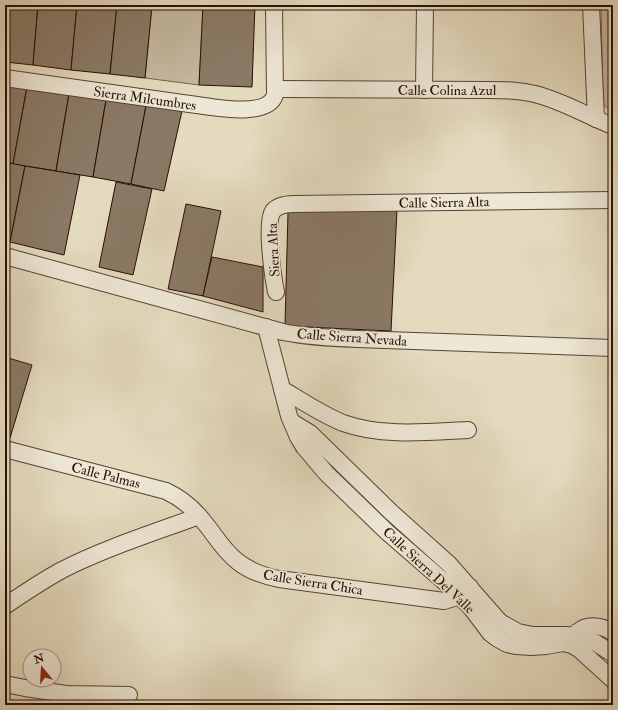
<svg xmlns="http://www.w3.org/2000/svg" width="618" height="710" font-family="'IM FELL Double Pica',serif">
<rect width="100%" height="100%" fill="#e4dabe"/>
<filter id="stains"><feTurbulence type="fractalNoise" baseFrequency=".005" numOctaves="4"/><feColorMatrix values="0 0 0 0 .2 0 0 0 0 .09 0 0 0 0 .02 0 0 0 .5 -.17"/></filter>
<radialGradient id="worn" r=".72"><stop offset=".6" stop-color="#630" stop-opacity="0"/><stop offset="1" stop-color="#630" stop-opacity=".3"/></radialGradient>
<g fill="#c4b79e" stroke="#766351">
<path d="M152 5H203L199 85 145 78Z"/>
<path d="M601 5H613V113L603 104Z"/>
</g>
<g fill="#8a7965" stroke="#290f04">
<path d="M5 5H38L33 65 5 62Z"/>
<path d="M38 5H77L71 70 33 65Z"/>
<path d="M77 5H117L110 74 71 70Z"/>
<path d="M117 5H152L145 78 110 74Z"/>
<path d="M203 5H255L252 87 199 85Z"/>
<path d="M5 84 27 87 13 164 5 162Z"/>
<path d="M27 87 69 94 56 171 13 164Z"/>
<path d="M69 94 106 100 93 177 56 171Z"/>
<path d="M106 100 146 106 131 184 93 177Z"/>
<path d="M146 106 182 111 164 191 131 184Z"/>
<path d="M5 162 25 166 10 242 5 241Z"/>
<path d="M25 166 80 175 64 255 10 242Z"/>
<path d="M116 182 152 189 133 275 99 267Z"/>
<path d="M186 204 221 211 203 296 168 289Z"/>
<path d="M397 210 391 331 285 326 288 212Z"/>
<path d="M212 257 263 267V312L203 296Z"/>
<path d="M5 357 32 365 10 438 5 437Z"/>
</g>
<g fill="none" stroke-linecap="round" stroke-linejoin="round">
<defs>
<g id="street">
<path d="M591 5 596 119"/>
<path d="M5 78 211 107C226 109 269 115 275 95L274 5"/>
<path d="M275 89 489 90C505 90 520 90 535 94 563 101 587 116 613 126"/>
<path d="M424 90 425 5"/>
<path d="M5 256 283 332C307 337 332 338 357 339L613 348"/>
<path d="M276 292C273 277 265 222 273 211 278 205 287 204 294 204L613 200"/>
<path d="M266 327 289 416 298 437 304 447 326 473 387 532 448 585 472 609 490 633 498 639 507 644 516 646 531 647 546 646 563 643 572 645 580 650 613 680"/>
<path d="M282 389C302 401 321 414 343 423 382 437 428 432 468 430"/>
<path d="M292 422 310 433 391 512 449 564 500 622 518 632 533 635H567L588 639 596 643 613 654"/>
<path d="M5 449 166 491C181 498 194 509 204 522 215 535 223 550 237 561 249 571 264 576 279 579L444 601 460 596 470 587"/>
<path d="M5 606C24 593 42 581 62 570 105 548 153 533 199 516"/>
<path d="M569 641C572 637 575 633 579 631 588 623 604 626 613 633"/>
<path d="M5 684 25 688 66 694 129 695"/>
</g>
</defs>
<use href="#street" stroke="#584232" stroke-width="18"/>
<use href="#street" stroke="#ede7d5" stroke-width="16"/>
</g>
<g text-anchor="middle" stroke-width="3.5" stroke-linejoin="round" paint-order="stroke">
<g font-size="14" fill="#290f04" stroke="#ede7d5">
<text x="447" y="95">Calle Colina Azul</text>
<text transform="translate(145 98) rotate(8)" y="5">Sierra Milcumbres</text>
<text transform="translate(444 202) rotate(-1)" y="5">Calle Sierra Alta</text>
<text transform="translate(273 250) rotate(-93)" y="5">Siera Alta</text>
<text transform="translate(352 337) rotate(4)" y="5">Calle Sierra Nevada</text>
<text transform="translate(106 475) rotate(14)" y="5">Calle Palmas</text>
<text transform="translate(429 570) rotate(43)" y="5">Calle Sierra Del Valle</text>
<text transform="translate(313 582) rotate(9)" y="5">Calle Sierra Chica</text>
</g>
</g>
<rect width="618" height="710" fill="none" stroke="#e4dabe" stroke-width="20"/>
<rect x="6" y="6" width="606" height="698" fill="none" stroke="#290f04" stroke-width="2"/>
<rect x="10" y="10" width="598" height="690" fill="none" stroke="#290f04"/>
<g transform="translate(42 668) rotate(342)"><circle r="19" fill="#ede7d5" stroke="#9f9181"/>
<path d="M0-3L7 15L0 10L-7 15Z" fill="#8f2418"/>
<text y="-6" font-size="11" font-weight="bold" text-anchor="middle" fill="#290f04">N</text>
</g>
<rect width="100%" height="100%" filter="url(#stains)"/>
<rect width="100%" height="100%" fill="url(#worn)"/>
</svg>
